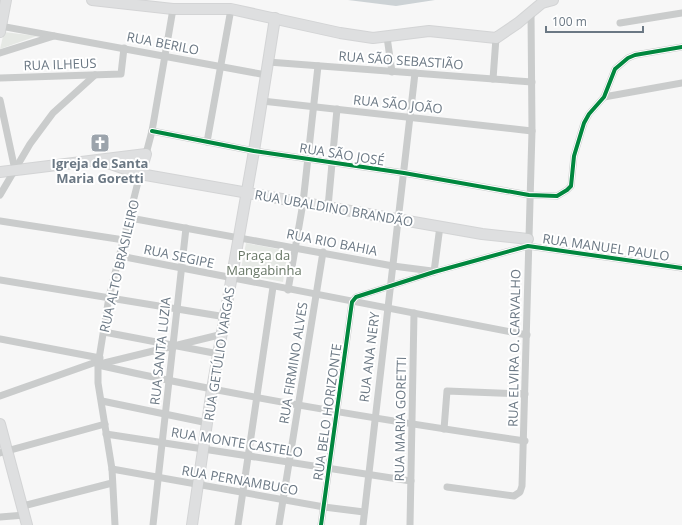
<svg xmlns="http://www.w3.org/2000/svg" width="682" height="525" font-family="'Open Sans',sans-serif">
<rect width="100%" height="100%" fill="#f7f7f7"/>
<g fill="#e6e9e5">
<path d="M4 32 37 36 0 49Z"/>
<path d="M246 243 288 251 283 282 240 274Z"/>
</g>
<path fill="#ccd2d5" d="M348 0H435L396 6Z"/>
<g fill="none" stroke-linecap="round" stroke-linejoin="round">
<defs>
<g id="secondary">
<path d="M92 0 173 9H231L340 33 373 38 429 31 496 38 518 23 542 3 553 0"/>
<path d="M0 32 6 0"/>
<path d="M99 160 140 174 482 234 528 239"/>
<path d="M0 172 146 154 140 174"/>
<path d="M0 424 27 525"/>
<path d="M192 525 212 389 254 151 275 18"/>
</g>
</defs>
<use href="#secondary" stroke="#d3d4d5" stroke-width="12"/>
<g stroke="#cacccc" stroke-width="7">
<path d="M620 23 682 13"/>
<path d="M0 26 266 75"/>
<path d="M387 37 392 72"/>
<path d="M0 53 54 36"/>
<path d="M268 62 532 82"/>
<path d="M0 78 121 74 124 48"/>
<path d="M493 79 496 38"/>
<path d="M604 97 682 83"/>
<path d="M0 100 15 170"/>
<path d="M262 101 532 131"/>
<path d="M152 131 254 151 404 173 529 195 557 196 567 190 571 186 574 156 584 123 589 114 604 97 615 69 628 58 635 55 682 47"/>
<path d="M207 142 231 9"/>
<path d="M146 154 152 131 173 9"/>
<path d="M0 195 30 144 53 113 95 75"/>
<path d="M328 207 337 109"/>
<path d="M130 218 393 266 432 271"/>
<path d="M0 221 124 240"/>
<path d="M120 256 527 335"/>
<path d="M434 272 440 226"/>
<path d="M0 280 226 317"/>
<path d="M288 290 303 203 318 66"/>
<path d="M104 332 219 354"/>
<path d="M0 339 100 358"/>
<path d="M100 364 223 334"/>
<path d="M98 365C239 397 382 420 525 441"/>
<path d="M0 396 99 361"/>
<path d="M102 401 208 423"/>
<path d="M444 429 447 391 525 394"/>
<path d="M106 434 411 481"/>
<path d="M0 453 105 424"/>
<path d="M112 469 324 507 364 512"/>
<path d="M447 487 514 496 520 492 522 486 532 131 531 12"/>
<path d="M23 506 112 483"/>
<path d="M0 517 25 515"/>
<path d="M115 525 112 469 98 383V365L109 297 140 174"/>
<path d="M153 525 186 228"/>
<path d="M238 525 273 287"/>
<path d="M279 525 323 252"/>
<path d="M321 525 352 302 356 297 434 272 528 246 682 268"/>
<path d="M363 525 415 73"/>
<path d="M410 525 414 313"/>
</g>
<use href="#secondary" stroke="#dedfe0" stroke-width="10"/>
<defs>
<g id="cycleway">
<path d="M152 131 254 151 404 173 529 195 557 196 567 190 571 186 574 156 584 123 589 114 604 97 615 69 628 58 635 55 682 47"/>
<path d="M321 525 352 302 356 297 434 272 528 246 682 268"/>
</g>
</defs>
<use href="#cycleway" stroke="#fff" stroke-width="6"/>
<use href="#cycleway" stroke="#00873e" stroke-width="4"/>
</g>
<defs>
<symbol id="church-square" viewBox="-11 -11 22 22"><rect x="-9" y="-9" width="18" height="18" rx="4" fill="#9ca4ac" stroke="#fff"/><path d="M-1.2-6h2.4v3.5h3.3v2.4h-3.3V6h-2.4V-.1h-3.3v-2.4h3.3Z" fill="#fff"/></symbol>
</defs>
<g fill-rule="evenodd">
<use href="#church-square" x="89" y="132" width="22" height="22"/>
</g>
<g text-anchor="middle" stroke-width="4" stroke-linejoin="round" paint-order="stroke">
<g font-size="13" fill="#6b7884" stroke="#fff">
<text transform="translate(163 43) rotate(11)" y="5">RUA BERILO</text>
<text transform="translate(401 60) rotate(4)" y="5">RUA SÃO SEBASTIÃO</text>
<text transform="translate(60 64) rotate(-2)" y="5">RUA ILHEUS</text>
<text transform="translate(398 104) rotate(6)" y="5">RUA SÃO JOÃO</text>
<text transform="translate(342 154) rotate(9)" y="5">RUA SÃO JOSÉ</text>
<text transform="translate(334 208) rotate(10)" y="5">RUA UBALDINO BRANDÃO</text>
<text transform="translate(332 242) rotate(11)" y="5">RUA RIO BAHIA</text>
<text transform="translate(606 247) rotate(8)" y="5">RUA MANUEL PAULO</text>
<text transform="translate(179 256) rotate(12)" y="5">RUA SEGIPE</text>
<text transform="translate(119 266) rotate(-77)" y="5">RUA ALTO BRASILEIRO</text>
<text transform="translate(514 348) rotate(-89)" y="5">RUA ELVIRA O. CARVALHO</text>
<text transform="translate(160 351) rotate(-84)" y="5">RUA SANTA LUZIA</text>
<text transform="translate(219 354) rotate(-81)" y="5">RUA GETÚLIO VARGAS</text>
<text transform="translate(369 357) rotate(-83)" y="5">RUA ANA NERY</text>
<text transform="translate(293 363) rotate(-81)" y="5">RUA FIRMINO ALVES</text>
<text transform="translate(327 412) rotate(-82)" y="5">RUA BELO HORIZONTE</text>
<text transform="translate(400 419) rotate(-89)" y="5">RUA MARIA GORETTI</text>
<text transform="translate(237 442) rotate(9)" y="5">RUA MONTE CASTELO</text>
<text transform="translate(240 480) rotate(10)" y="5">RUA PERNAMBUCO</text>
</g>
<g font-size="13" font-weight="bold" fill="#6b7884" stroke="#fff">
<text x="100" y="168">Igreja de Santa<tspan x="100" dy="15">Maria Goretti</tspan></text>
</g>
<g font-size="13" fill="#677665" stroke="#fff">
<text x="264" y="260">Praça da<tspan x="264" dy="15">Mangabinha</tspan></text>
</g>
</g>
<path d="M546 26v6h97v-6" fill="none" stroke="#6b7884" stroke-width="2"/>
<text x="552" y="26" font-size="12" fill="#6b7884" stroke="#ffffff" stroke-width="3" paint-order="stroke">100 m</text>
</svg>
